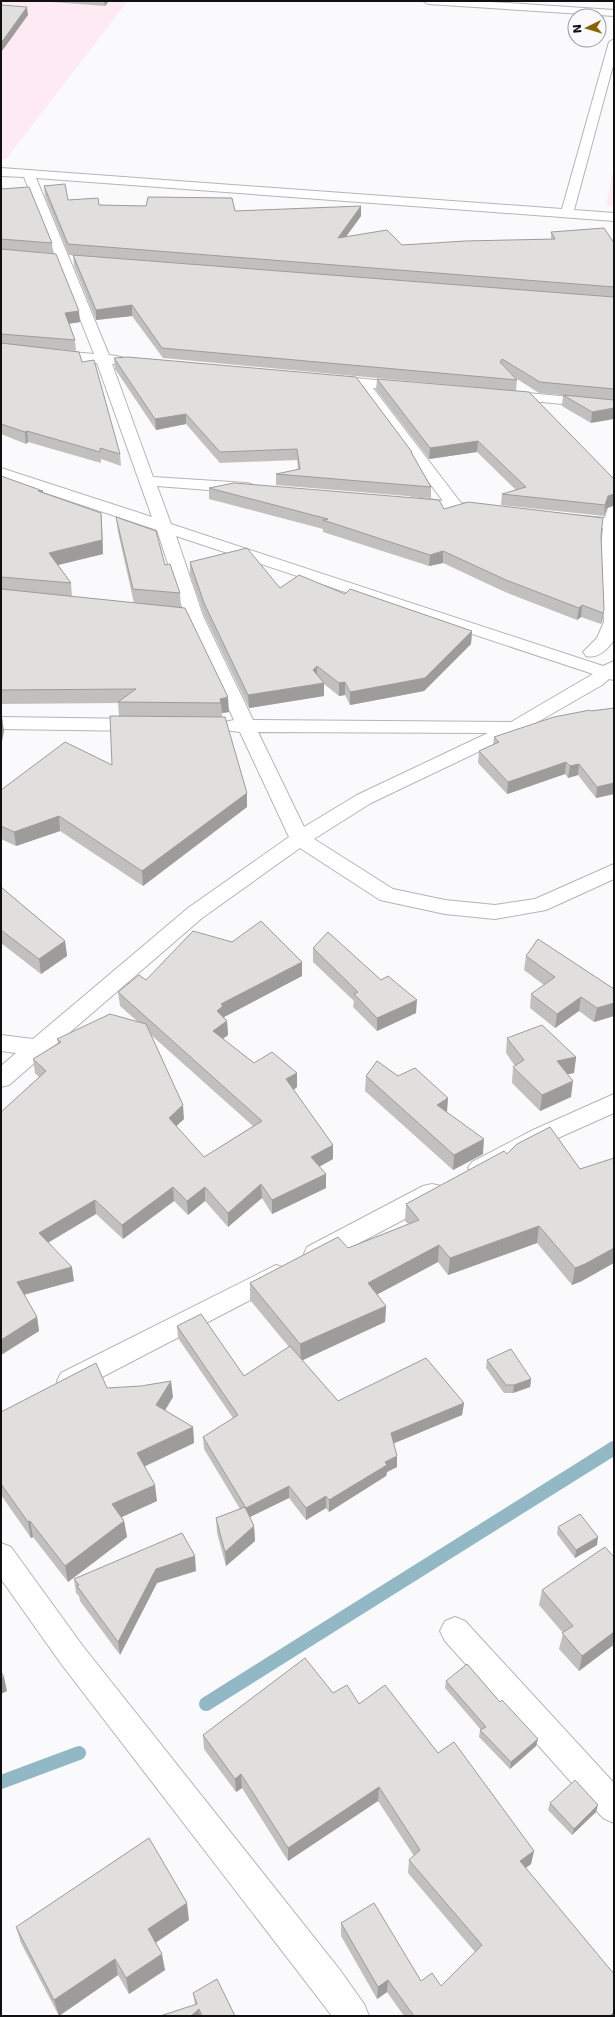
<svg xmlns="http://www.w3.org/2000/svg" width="615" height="2017" font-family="'DejaVu Sans',sans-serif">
<rect width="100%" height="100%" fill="#fafafc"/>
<g fill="#feeaf3">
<path d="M1 1H128L6 159H1Z"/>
<path d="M614 165V206H606Z"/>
</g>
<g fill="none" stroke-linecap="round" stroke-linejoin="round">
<g stroke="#92b8c5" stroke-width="14">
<path d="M206 1704 614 1448"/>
<path d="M1 1782 79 1753"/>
</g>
<defs>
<g id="minor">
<path d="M423 1H476L614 10V16L428 4Z"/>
<path d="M614 39V62L574 210 614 213V221L36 178 109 355 122 357 124 360 122 363 112 364 153 477 247 483 253 485 255 488 253 491 247 493 157 486 171 524 603 666 614 661V680L609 679 602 685 522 731 371 803 314 839 393 889 445 900 495 905 535 899 614 864V879L546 910 495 919 445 914 380 900 300 848 202 918 9 1085 1 1087V1066L16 1053 1 1051V1035L33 1039 188 908 289 837 240 732 225 730 223 726 225 722 234 720 185 616 157 530 1 478V468L152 517 97 363 1 354V346L94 354 24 177 1 176V168L562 209 609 42ZM176 536 593 674 511 722 253 720 203 616ZM258 732 488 733 357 795 304 827Z"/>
<path d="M330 376 411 383 413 386 411 389 406 390 373 388 461 503 490 507 492 510 490 513 484 515 407 505 405 502 407 499 413 497 443 501 357 387 325 383 323 380 325 377Z"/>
<path d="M506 391 614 401V409L501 398 499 395 501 392Z"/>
<path d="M614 506V640C607 650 598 659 586 656L583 652 597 638 604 622 601 547 603 528 566 523 564 520 566 517 572 515 605 518 608 508Z"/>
<path d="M1 717 140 719 147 721 149 725 147 729 140 731 1 729Z"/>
<path d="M614 1094V1113L549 1142 488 1174 480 1177 472 1174 468 1168 472 1162 533 1130Z"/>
<path d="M432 1184 441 1186 444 1193 441 1200 325 1261 316 1264 307 1261 304 1254 307 1247 423 1186Z"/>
<path d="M276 1265 285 1268 289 1275 285 1282 79 1389 70 1392 61 1389 57 1381 61 1373Z"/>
<path d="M1 1543 11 1547 82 1645 340 1970 364 2004 369 2016H332L62 1665 1 1579Z"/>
<path d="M455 1617 465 1621 614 1783V1823L603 1818 445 1641 440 1631 445 1621Z"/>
</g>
</defs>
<use href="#minor" stroke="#b4b5b6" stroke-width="2"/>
<use href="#minor" fill="#fff" fill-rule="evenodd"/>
</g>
<g fill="#c1c0bf" fill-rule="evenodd">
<path d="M51 1H109L105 6 51 2Z"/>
<path d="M44 186 68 200 99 205 235 211 361 206V216L346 236 402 245 551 239V232L614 243V400L539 393 517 379 516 391 163 358 132 316 96 320 74 266 73 255 281 271 69 255 45 196Z"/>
<path d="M1 189 52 243 53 253 32 252 80 322 69 324 75 340 76 351 44 348 82 362 120 454 121 466 101 459V463L28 442 26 444 1 434Z"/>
<path d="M114 358 412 452V454L431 487V498L276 485V474L298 470 297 460 220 463 186 424 156 430 115 369Z"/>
<path d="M377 379 614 479V505L607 508 604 516 501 505 502 494 516 490 477 452 429 459 376 390Z"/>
<path d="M563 395 614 400 591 423 562 406Z"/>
<path d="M1 476 43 491V493L101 513 102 527 103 554 58 565 71 583 72 597 134 603 118 532 116 517 165 565 180 593 181 608 229 712 222 713V717L247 793V807L143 886 60 831 16 846 1 839V790L112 765 119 717 118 703 1 704Z"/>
<path d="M209 488 444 509 601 535 604 610 602 622 601 624 581 617 577 620 505 592 443 563 429 566 323 532V529L209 499Z"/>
<path d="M190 562 280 588 345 594 472 631 471 644 424 691 350 705 345 695 339 696 324 684V696L249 708 204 615 190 574Z"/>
<path d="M614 708V794L596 798 578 775 568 778 565 774 507 794 478 763 479 751 493 745 494 737 591 711Z"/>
<path d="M1 887 65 941 67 956 41 974 1 943Z"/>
<path d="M313 948 416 1013 377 1031 353 1007 354 1001 313 962Z"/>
<path d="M526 956 614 989V1016L594 1022 579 1011 555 1028 530 1008 531 994 544 985 524 970Z"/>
<path d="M302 962V976L224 1017 227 1021 228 1035 223 1039 254 1063 297 1087 294 1090 333 1159 319 1167 326 1174V1188L272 1214 262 1198 228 1227 205 1201 188 1215 174 1201 123 1239 96 1214 48 1242 74 1281 24 1295 37 1317 39 1331 1 1355V1112L39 1077 35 1073 33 1059 58 1043 57 1039 137 1021 120 1006 118 992 146 980ZM150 1034 253 1126 204 1157 176 1126 184 1119Z"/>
<path d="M507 1038 576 1057 574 1073 568 1074 571 1097 540 1111 512 1083 513 1067 515 1066 506 1053Z"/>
<path d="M366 1076 447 1112 483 1154 453 1170 365 1091Z"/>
<path d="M517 1144 582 1281 572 1285 537 1243 448 1275 438 1262 377 1294 386 1306 385 1322 302 1360 338 1401 464 1403 462 1415 394 1443 397 1467 387 1472 386 1476 329 1512 326 1508 306 1520 289 1498 250 1517 254 1526 255 1541 226 1566 217 1533 216 1518 240 1509 204 1449 203 1437 233 1418 178 1338 177 1326 244 1376 289 1347 250 1300V1283L348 1248 408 1224 405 1221 406 1204 507 1154Z"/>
<path d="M487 1360 531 1379 530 1387 513 1393H504L486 1368Z"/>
<path d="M107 1388 173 1397 165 1410 193 1427 194 1443 145 1466 157 1501 122 1517 124 1521 127 1537 68 1582 33 1537 31 1538 1 1495V1412Z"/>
<path d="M558 1527 597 1545 575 1558 557 1534Z"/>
<path d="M614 1557V1648L612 1646 579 1671 559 1649 563 1633 539 1605 542 1590Z"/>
<path d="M196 1571 157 1583 120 1655 80 1601 79 1596 76 1593 74 1579Z"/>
<path d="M446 1681 538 1739 536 1746 510 1769 479 1737 480 1730H481L445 1688Z"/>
<path d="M333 1693 359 1704 438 1753 534 1851 531 1864 526 1868 614 2016H404L387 1992 377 1999 341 1936V1923L421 1981 441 1986 475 1952 408 1873 409 1860 414 1856 378 1801 288 1861 242 1788 236 1792 204 1749 203 1735Z"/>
<path d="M550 1803 596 1812 572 1835 548 1810Z"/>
<path d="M189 1920 156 1942 165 1970 129 1994 118 1975 59 2016 21 1943 16 1927Z"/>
<path d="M193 1993 235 2016H160L195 2005Z"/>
</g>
<g fill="#9d9c9b">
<path d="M104 1H109L105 6Z"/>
<path d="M27 7 28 15 5 47 1 52V42Z"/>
<path d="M361 206V216L338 248V238Z"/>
<path d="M132 305V316L96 320V310Z"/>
<path d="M79 311 80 322 66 324 65 313Z"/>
<path d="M614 408V419L591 423 592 412Z"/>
<path d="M186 414V424L156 430 155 419Z"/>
<path d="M27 431 28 442 26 444 25 432Z"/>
<path d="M478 441 477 452 429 459 430 448Z"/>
<path d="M614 494V505L607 508 604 516 605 505 608 496Z"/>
<path d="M101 513 102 527 103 554 50 567 49 553Z"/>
<path d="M443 551V563L429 566 430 555Z"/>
<path d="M582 605 581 617 577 620 579 608Z"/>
<path d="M604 610 602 622 601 624 603 613Z"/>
<path d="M472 631 471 644 424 691 350 705V692Z"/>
<path d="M317 666V679L313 670Z"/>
<path d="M345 682V695L339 696V683Z"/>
<path d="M324 683V696L249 708 248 695Z"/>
<path d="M228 697 229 712 222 713 221 703 220 699Z"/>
<path d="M2 716 4 731 1 747V723Z"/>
<path d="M566 762 565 774 507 794 508 782Z"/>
<path d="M579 764 578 775 568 778 570 766Z"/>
<path d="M614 783V794L596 798 597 787Z"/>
<path d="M247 793V807L143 886 142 871Z"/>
<path d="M59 816 60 831 16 846 14 832Z"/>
<path d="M65 941 67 956 41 974 39 959Z"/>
<path d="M302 962V976L224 1017V1020L217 1011 221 1004Z"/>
<path d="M581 997 579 1011 555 1028 557 1014Z"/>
<path d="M417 1000 416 1013 377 1031V1018Z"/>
<path d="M614 1003V1016L594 1022 597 1008Z"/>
<path d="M227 1021 228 1035 214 1045 213 1031Z"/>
<path d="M576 1057 574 1073 555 1077 557 1061Z"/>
<path d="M297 1073V1087L287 1093 286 1079Z"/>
<path d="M573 1081 571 1097 540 1111 542 1095Z"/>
<path d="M448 1098 447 1113 437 1105Z"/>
<path d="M183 1105 184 1119 170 1132 169 1118Z"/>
<path d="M484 1139 483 1154 453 1170 454 1155Z"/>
<path d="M333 1145V1159L311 1171V1157Z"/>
<path d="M326 1174V1188L272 1214V1200Z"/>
<path d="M261 1184 262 1198 228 1227V1213Z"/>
<path d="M173 1187 174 1201 123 1239 122 1225Z"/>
<path d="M205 1187V1201L188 1215 187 1201Z"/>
<path d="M95 1200 96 1214 41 1247 39 1233Z"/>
<path d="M539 1226 537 1243 448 1275 450 1258Z"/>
<path d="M439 1245 438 1262 367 1300 368 1283Z"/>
<path d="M614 1248V1263L582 1281 572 1285 575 1268Z"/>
<path d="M72 1267 74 1281 19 1296 17 1282Z"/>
<path d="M386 1306 385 1322 301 1361 300 1344Z"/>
<path d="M37 1317 39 1331 1 1355V1340Z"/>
<path d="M531 1379 530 1387 513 1393 514 1385Z"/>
<path d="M171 1381 173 1397 158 1422 156 1405Z"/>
<path d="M464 1403 462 1415 390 1445 391 1433Z"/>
<path d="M193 1427 194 1443 139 1469 137 1453Z"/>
<path d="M397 1456V1467L387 1472 386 1476 329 1512V1500L385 1462Z"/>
<path d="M155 1485 157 1501 115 1520 112 1504Z"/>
<path d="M289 1486V1498L246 1519V1508Z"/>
<path d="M326 1496V1508L306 1520V1508Z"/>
<path d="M30 1521 33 1537 31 1538 28 1522Z"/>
<path d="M124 1521 127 1537 68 1582 65 1566Z"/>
<path d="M254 1526 255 1541 226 1566 225 1552Z"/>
<path d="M598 1537 597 1545 575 1558 576 1550Z"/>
<path d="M195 1556 196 1571 157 1583 120 1655 118 1642 156 1569Z"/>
<path d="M614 1632V1638L612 1646 579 1671 582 1656Z"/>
<path d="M4 1677 7 1691 1 1694V1678Z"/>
<path d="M538 1739 536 1746 510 1769 511 1762Z"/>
<path d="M241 1774 242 1788 236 1792 235 1779Z"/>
<path d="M379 1787 378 1801 288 1861V1848Z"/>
<path d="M598 1805 596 1812 572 1835 574 1829Z"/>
<path d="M534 1851 531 1864 517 1874 520 1861Z"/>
<path d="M187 1903 189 1920 151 1946 148 1929Z"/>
<path d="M162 1954 165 1970 129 1994 126 1978Z"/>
<path d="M115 1959 118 1975 59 2016 54 2000Z"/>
<path d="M388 1980 387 1992 377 1999 378 1987Z"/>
<path d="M199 2009 200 2016H191Z"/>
<path d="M614 2012V2016H610Z"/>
</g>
<g fill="#e0dfde" stroke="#9d9c9b">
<path d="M1 5 27 7 4 39 1 42Z"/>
<path d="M65 184 68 200 98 198 99 205 146 206 148 197 232 198 235 211 361 206 338 238 387 230 402 245 465 241 555 239 551 232 604 228 614 243V287L68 244 44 186Z"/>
<path d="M29 187 52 243 1 239V189Z"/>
<path d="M1 249 56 254 79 311 65 313 75 340 1 334Z"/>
<path d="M73 255 614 297V389L540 382 502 359 500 362 517 380 162 348 132 305 96 310Z"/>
<path d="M1 343 79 352 82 362 94 360 120 454 100 448V452L27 431 25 432 1 424Z"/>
<path d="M128 357 356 377 412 452H411L431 487 276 474 300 469 297 449 220 452 186 414 155 419 114 358Z"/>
<path d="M377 379 529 392 614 479V494L608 496 605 505 502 494 526 487 478 441 430 448Z"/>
<path d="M563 395 614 400V408L592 412Z"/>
<path d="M1 476 43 491H38L101 513 102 540 49 553 71 583 1 577Z"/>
<path d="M234 483 439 500 444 509 468 502 603 518 601 535 604 610 603 613 582 605 579 608 506 580 443 551 430 555 323 520 328 519 209 488Z"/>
<path d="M116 517 156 531 165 565 170 564 180 593 133 589Z"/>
<path d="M247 548 280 588 299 575 345 594 350 589 472 631 425 678 350 692 345 682 339 683 317 666 313 670 324 683 248 695 204 603 190 562Z"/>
<path d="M1 589 185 608 228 697 220 699 221 703 118 702 136 689 1 690Z"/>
<path d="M614 708V783L597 787 579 764 570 766 566 762 508 782 479 751 499 742 494 737 554 717 590 710 591 711Z"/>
<path d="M110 716 225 717 247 793 142 871 59 816 14 832 1 826V790L65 742 112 765Z"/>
<path d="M1 887 65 941 39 959 1 930Z"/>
<path d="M261 921 302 962 221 1004 223 1006 217 1011 227 1021 213 1031 254 1063 272 1052 297 1073 286 1079 333 1145 311 1157 326 1174 272 1200 261 1184 228 1213 205 1187 187 1201 173 1187 122 1225 95 1200 39 1233 72 1267 17 1282 37 1317 1 1340V1112L46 1071 33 1059 61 1042 57 1039 110 1014 146 1024 183 1105 169 1118 204 1157 262 1121 118 992 139 975 146 980 193 931 232 942Z"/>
<path d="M328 932 381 980 388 976 417 1000 377 1018 354 994 358 992 313 948Z"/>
<path d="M538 939 614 989V1003L597 1008 581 997 557 1014 531 994 555 977 526 956Z"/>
<path d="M542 1025 576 1057 557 1061 573 1081 542 1095 513 1067 524 1060 507 1038Z"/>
<path d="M377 1061 398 1076 415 1068 448 1098 437 1105 484 1139 454 1155 366 1076Z"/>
<path d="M550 1127 580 1169 614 1158V1248L585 1264 575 1268 539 1226 450 1258 439 1245 368 1283 386 1306 300 1344 250 1283 338 1237 348 1248 419 1220 406 1204 504 1151 507 1154 517 1144Z"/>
<path d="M201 1314 244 1376 290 1346 338 1401 426 1358 464 1403 391 1433 397 1456 385 1462 387 1465 329 1500 326 1496 306 1508 289 1486 246 1508 203 1437 238 1415 177 1326Z"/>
<path d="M511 1349 531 1379 514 1385H506L487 1360Z"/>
<path d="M96 1363 107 1388 141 1386 171 1381 156 1405 193 1427 137 1453 155 1485 112 1504 124 1521 65 1566 30 1521 28 1522 1 1484V1412Z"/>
<path d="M245 1507 254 1526 225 1552 216 1518Z"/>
<path d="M580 1514 598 1537 576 1550 558 1527Z"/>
<path d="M182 1533 195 1556 156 1569 118 1642 77 1586 79 1585 74 1579Z"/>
<path d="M605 1547 614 1557V1632L582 1656 562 1633 573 1626 542 1590Z"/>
<path d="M305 1658 333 1693 347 1685 359 1704 385 1685 438 1753 454 1742 534 1851 520 1861 614 1974V2012L610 2016H414L388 1980 378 1987 341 1923 374 1903 421 1981 432 1973 441 1986 482 1945 409 1860 420 1850 379 1787 288 1848 241 1774 235 1779 203 1735Z"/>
<path d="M467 1664 500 1702 502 1700 538 1739 511 1762 480 1730 486 1727 446 1681Z"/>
<path d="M1 1672 4 1677 1 1678Z"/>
<path d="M575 1780 598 1805 574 1829 550 1803Z"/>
<path d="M149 1838 187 1903 148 1929 162 1954 126 1978 115 1959 54 2000 16 1927Z"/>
<path d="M217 1979 235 2016H202L199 2009 191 2016H160L197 2004 193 1993Z"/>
</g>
<rect width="615" height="2017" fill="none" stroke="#101011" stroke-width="4"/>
<g transform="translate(587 28) rotate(265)"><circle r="19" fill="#fafafc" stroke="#9c9c9e"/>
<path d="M0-3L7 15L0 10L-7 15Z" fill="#876400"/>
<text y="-6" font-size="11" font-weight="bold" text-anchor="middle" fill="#101011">N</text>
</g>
</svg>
